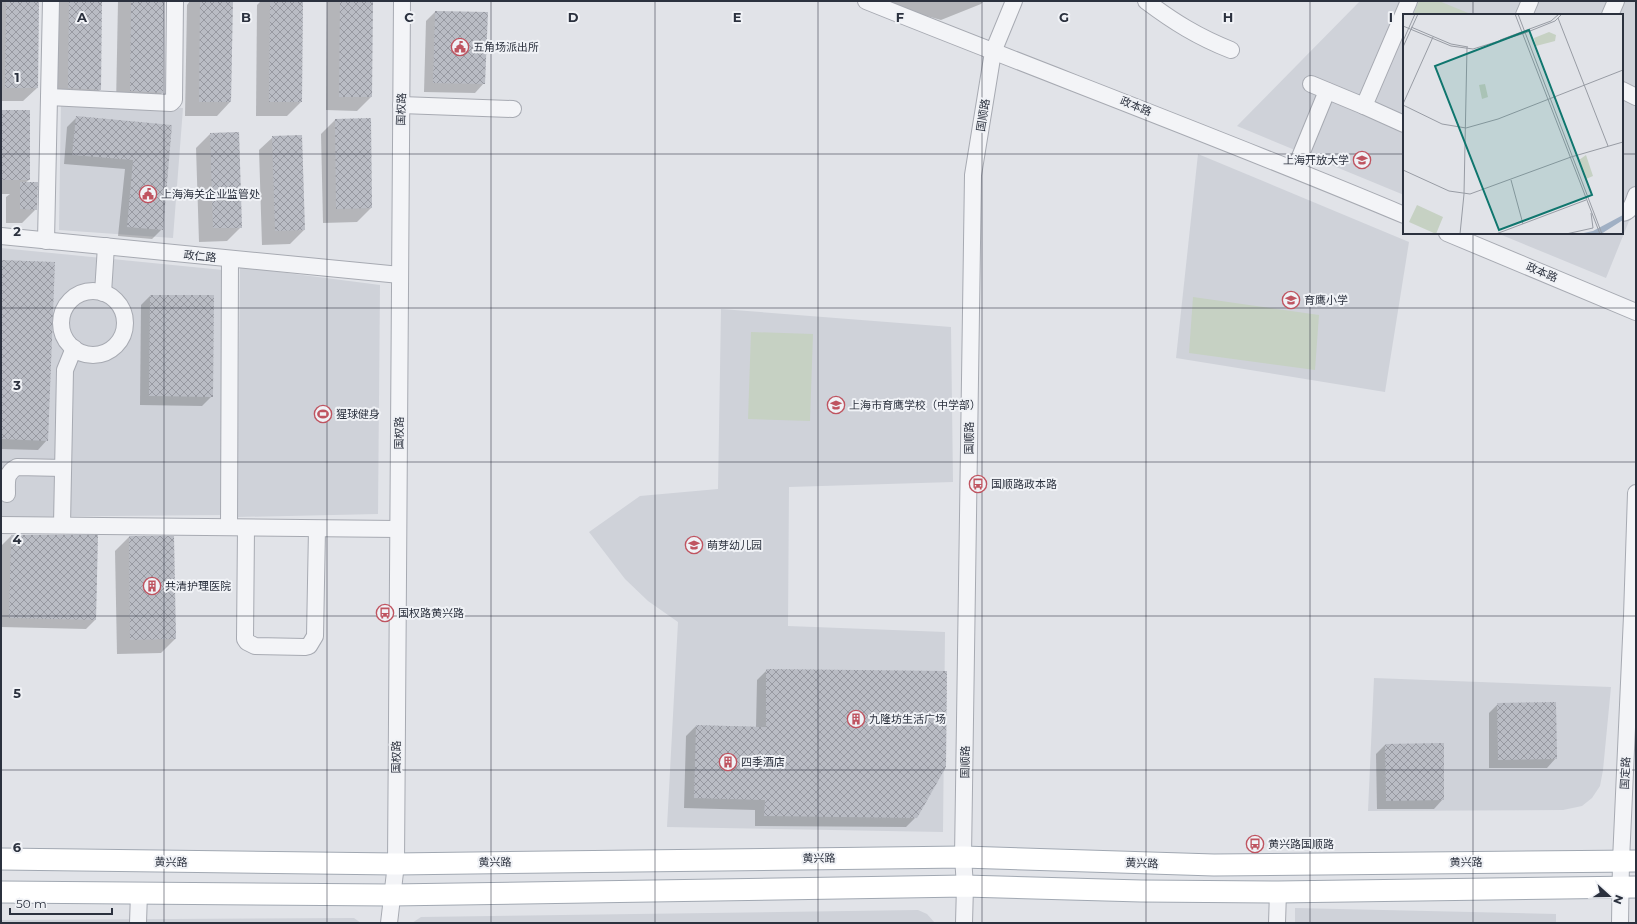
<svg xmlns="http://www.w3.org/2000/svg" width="1637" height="924" font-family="Montserrat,'Noto Sans SC',sans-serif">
<defs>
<pattern id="building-cross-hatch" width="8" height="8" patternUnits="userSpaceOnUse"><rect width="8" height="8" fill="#b9bcc4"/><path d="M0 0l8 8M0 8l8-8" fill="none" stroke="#9799a1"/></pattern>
</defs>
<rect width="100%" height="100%" fill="#e1e3e8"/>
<g fill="#cfd2d9">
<path d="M1360 1H1636V210L1629 221 1606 278 1497 233H1622V15H1404V195L1237 126Z"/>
<path d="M61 100 183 108 173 238 59 230Z"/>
<path d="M1198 154 1409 242 1385 392 1176 358Z"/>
<path d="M1 248 223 270 224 515 1 517Z"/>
<path d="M240 267 380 285 378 514 237 517Z"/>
<path d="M721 309 951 327 953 482 789 487 788 626 945 632 943 832 667 827 678 622 648 601 625 579 589 532 640 496 718 489Z"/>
<path d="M1374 678 1611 687 1603 770 1600 786 1592 798 1582 806 1563 810 1368 811Z"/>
<path d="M1295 908 1556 914V923H1295Z"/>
<path d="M918 910 927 914 935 923H412L421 917Z"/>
<path d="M354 918 361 923H1V920Z"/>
</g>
<g fill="#c6d1c3">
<path d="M1419 1H1439L1473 15H1413Z"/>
<path d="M1193 297 1319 315 1315 370 1189 353Z"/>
<path d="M751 332 813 334 810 421 748 419Z"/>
</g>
<g fill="#0003">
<path d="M1 1H38L37 88 23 101H1Z"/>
<path d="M56 1H101L100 90 86 103 55 102Z"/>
<path d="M118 1H163L162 93 148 106 116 105Z"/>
<path d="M190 1H232L230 102 217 116H185L187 5Z"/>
<path d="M261 1H302L301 102 287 116H256L257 5Z"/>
<path d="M327 1H371V97L357 111 326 110Z"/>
<path d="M885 1H984L981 4 941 20 884 4Z"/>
<path d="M435 12 484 83 475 93 424 92 426 21Z"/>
<path d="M3 111 29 180 25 183 36 209 22 223H6V197L10 194H1V112Z"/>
<path d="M77 117 171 126 162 229 152 239 118 236 125 169 64 164 67 127Z"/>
<path d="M370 119 371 208 357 222 323 223 321 134 335 120Z"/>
<path d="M210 134 241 227 227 241 199 242 196 148Z"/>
<path d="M273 137 304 230 290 244 262 245 259 150Z"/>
<path d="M1 261 47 440 38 450 1 449Z"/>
<path d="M150 296 212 396 202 406 140 405 141 305Z"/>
<path d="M11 536 95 620 86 629 1 627 2 545Z"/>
<path d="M129 537 175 639 161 653 117 654 115 551Z"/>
<path d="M767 670 916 817 906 827 755 826V810L684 808 686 736 696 726 756 727 757 680Z"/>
<path d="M1498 704 1556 758 1547 768H1489V713Z"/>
<path d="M1385 745 1443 799 1434 809H1377L1376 754Z"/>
</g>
<g fill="url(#building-cross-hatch)">
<path d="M6 1H39L38 88H5Z"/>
<path d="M69 1H102L101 90 68 88Z"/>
<path d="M131 1H164L163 93 130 91Z"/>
<path d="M200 1H233L231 102H199Z"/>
<path d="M270 1H303L302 102H269Z"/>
<path d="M340 1H373L372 97H339Z"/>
<path d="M435 11 488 12 485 84 433 83Z"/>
<rect x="2" y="110" width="28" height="70"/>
<path d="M76 116 172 125 163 230 127 227 133 160 72 155Z"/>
<path d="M371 118 372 208 336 209 335 119Z"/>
<path d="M239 132 242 228H213L210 133Z"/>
<path d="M302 135 305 230 275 231 272 136Z"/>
<path d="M20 182H38L37 210 20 209Z"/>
<path d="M1 260 55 262 48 441 1 439Z"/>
<path d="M150 295H214L213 397 149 396Z"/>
<path d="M11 535H98L96 620 9 618Z"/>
<path d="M129 536H174L176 639 130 640Z"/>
<path d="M766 669 947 671 946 767 917 818 764 816 765 800 694 798 696 725 766 727Z"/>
<path d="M1556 702 1557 759 1498 760 1497 703Z"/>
<path d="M1444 743V800L1386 801 1385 744Z"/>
</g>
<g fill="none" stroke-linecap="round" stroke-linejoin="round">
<defs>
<g id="minor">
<path d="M866 1C1045 73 1226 140 1404 215"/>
<path d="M1146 1C1174 22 1198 37 1231 50"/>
<path d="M1524 15 1530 1"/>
<path d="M1610 15 1616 1"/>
<path d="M1311 84 1364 106"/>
<path d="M1622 90 1636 97"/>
<path d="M49 97 171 103 174 100 175 1"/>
<path d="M401 105 513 109"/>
<path d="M1404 124 1364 106 1409 1"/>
<path d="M1295 169 1327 91"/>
<path d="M1622 213C1631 212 1633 203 1636 195"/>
<path d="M1447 233 1636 312"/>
<path d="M1 236 400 275"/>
<path d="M46 241 51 1"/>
<circle cx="93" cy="323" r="32"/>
<path d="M103 293 106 246"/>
<path d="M7 494C7 482 5 473 17 467L63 468"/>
<path d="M1 525 398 529"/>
<path d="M62 525 65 370 74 348"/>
<path d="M229 527 230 259"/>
<path d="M246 528 245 639 247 642 255 646 305 647 309 646 315 636 317 529"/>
<path d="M138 923 139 893"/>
<path d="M389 923 396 864 402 1"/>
<path d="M964 923 965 886 963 857 973 175 993 52 1014 1"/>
<path d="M1277 923 1278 892"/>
<path d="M1620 923 1621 861 1632 616 1636 493"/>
</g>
<g id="major">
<path d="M1 859 396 864 963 857 1214 865 1636 861"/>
<path d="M1 892 391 895 965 886 1141 891 1278 892 1636 887"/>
</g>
</defs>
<use href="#minor" stroke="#a7aab2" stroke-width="18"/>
<use href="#major" stroke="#a1a8b2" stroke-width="23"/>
<use href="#minor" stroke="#f3f4f7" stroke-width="16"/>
<use href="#major" stroke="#fff" stroke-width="21"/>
</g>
<path fill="none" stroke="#2b313e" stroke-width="1" stroke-opacity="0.55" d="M164 1V923M327 1V923M491 1V923M655 1V923M818 1V923M982 1V923M1146 1V923M1310 1V923M1473 1V15M1 154H1404M1622 154H1636M1473 233V923M1 308H1636M1 462H1636M1 616H1636M1 770H1636"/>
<defs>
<symbol id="civic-ring" viewBox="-11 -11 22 22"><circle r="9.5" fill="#f0f2f6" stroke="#bf5460" stroke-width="1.5"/><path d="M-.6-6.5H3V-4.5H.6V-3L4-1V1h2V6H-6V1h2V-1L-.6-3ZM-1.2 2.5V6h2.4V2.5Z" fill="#bf5460"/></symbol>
<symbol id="university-ring" viewBox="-11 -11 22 22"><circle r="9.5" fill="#f0f2f6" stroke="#bf5460" stroke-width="1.5"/><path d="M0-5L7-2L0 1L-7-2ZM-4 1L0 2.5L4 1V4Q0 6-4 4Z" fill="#bf5460"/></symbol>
<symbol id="school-ring" viewBox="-11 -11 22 22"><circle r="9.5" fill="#f0f2f6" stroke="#bf5460" stroke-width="1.5"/><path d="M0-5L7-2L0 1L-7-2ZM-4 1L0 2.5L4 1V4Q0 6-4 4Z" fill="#bf5460"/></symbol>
<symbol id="stadium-ring" viewBox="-11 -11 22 22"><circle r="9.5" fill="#f0f2f6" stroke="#bf5460" stroke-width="1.5"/><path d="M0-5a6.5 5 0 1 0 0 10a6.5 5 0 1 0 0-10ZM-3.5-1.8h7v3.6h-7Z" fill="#bf5460"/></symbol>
<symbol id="bus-ring" viewBox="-11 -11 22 22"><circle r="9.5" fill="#f0f2f6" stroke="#bf5460" stroke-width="1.5"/><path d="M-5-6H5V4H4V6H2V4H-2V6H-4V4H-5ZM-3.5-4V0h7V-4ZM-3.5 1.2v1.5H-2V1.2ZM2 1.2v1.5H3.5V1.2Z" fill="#bf5460"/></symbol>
<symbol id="building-ring" viewBox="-11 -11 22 22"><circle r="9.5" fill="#f0f2f6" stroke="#bf5460" stroke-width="1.5"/><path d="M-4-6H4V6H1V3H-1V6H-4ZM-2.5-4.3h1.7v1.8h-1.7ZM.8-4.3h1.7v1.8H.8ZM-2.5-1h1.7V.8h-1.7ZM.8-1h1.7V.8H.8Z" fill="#bf5460"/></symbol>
</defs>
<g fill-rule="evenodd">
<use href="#civic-ring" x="450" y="37" width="20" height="20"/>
<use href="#university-ring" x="1352" y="150" width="20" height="20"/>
<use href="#civic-ring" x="138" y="184" width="20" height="20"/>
<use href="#school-ring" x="1281" y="290" width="20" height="20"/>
<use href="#school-ring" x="826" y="395" width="20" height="20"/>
<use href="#stadium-ring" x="313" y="404" width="20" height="20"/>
<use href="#bus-ring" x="968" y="474" width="20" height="20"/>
<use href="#school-ring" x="684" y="535" width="20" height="20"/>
<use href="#building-ring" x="142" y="576" width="20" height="20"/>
<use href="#bus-ring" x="375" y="603" width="20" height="20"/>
<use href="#building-ring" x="846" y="709" width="20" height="20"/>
<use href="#building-ring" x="718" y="752" width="20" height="20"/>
<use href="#bus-ring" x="1245" y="834" width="20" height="20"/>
</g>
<g text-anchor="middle" stroke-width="4" stroke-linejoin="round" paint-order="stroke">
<g font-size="11" fill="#2b313e" stroke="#f0f2f6" text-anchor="start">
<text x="473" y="51">五角场派出所</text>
<text x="1349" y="164" text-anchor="end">上海开放大学</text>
<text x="161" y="198">上海海关企业监管处</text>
<text x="1304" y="304">育鹰小学</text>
<text x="849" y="409">上海市育鹰学校（中学部）</text>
<text x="336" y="418">猩球健身</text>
<text x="991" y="488">国顺路政本路</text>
<text x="707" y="549">萌芽幼儿园</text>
<text x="165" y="590">共清护理医院</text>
<text x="398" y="617">国权路黄兴路</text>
<text x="869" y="723">九隆坊生活广场</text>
<text x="741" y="766">四季酒店</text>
<text x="1268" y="848">黄兴路国顺路</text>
</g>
<g font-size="11" fill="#2b313e" stroke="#f0f2f6">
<text transform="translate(1136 106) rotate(22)" y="4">政本路</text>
<text transform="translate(401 109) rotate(-88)" y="4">国权路</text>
<text transform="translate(983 115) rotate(-81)" y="4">国顺路</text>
<text transform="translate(200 256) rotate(6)" y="4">政仁路</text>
<text transform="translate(1542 272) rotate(23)" y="4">政本路</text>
<text transform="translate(399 433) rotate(-90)" y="4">国权路</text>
<text transform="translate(969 438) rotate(-90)" y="4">国顺路</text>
<text transform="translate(396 757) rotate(-90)" y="4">国权路</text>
<text transform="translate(965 762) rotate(-89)" y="4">国顺路</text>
<text transform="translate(1625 773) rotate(-87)" y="4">国定路</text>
<text transform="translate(819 858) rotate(-1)" y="4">黄兴路</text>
<text transform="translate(171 862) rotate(1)" y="4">黄兴路</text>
<text transform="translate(495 862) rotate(-1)" y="4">黄兴路</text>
<text x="1466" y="866">黄兴路</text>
<text transform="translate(1142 863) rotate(2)" y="4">黄兴路</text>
</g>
</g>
<g transform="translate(1403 14)">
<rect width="220" height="220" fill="#e1e3e8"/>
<path d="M183 141 190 162 183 165 176 146Z" fill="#c6d1c3"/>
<path d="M146 18 153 21 152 27 133 32 131 24ZM82 70 85 83 79 85 76 71ZM14 191 40 203 33 220 6 208Z" fill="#c6d1c3"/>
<path d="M220 201V206L198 220H176L190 217Z" fill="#a0b0c4"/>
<path fill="none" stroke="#989ca4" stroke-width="1" d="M112 0 197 220M115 0 199 220M155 4 205 132M0 12 48 32 70 35 122 19 152 7 159 0M8 13 48 30 65 33M97 26 148 7 156 0M0 27 12 0M0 33 15 0M0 90 30 23M0 91 39 110 63 114 95 105 220 56M0 156 46 177 67 180 168 143 220 128M108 166 120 210M57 220 61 180 64 33M93 220 183 186M163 220 190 214 188 199"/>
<path fill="#0f766e" fill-opacity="0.15" stroke="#0f766e" stroke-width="2" d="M126 16 189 181 96 216 32 52Z"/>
<rect width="220" height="220" fill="none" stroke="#2b313e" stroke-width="2"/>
</g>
<g font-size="13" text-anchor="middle" font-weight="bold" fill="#2b313e" stroke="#f0f2f6" stroke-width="4" stroke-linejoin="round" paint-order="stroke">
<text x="82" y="22">A</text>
<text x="246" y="22">B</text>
<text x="409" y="22">C</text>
<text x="573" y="22">D</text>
<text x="737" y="22">E</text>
<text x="900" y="22">F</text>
<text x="1064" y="22">G</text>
<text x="1228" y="22">H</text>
<text x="1391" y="22">I</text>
<text x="17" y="82">1</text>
<text x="17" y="236">2</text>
<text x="17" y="390">3</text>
<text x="17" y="544">4</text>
<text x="17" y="698">5</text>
<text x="17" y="852">6</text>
</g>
<rect width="1637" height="924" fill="none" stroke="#2b313e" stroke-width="4"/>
<g transform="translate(1609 896) rotate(111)" stroke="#f0f2f6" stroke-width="3" paint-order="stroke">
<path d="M0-3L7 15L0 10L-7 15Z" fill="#2b313e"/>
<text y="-6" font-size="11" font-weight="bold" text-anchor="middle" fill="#2b313e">N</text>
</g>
<path d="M10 908v6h102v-6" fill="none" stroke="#2b313e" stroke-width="2"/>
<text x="16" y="908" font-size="12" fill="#2b313e" stroke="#f0f2f6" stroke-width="3" paint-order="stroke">50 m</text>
</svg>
